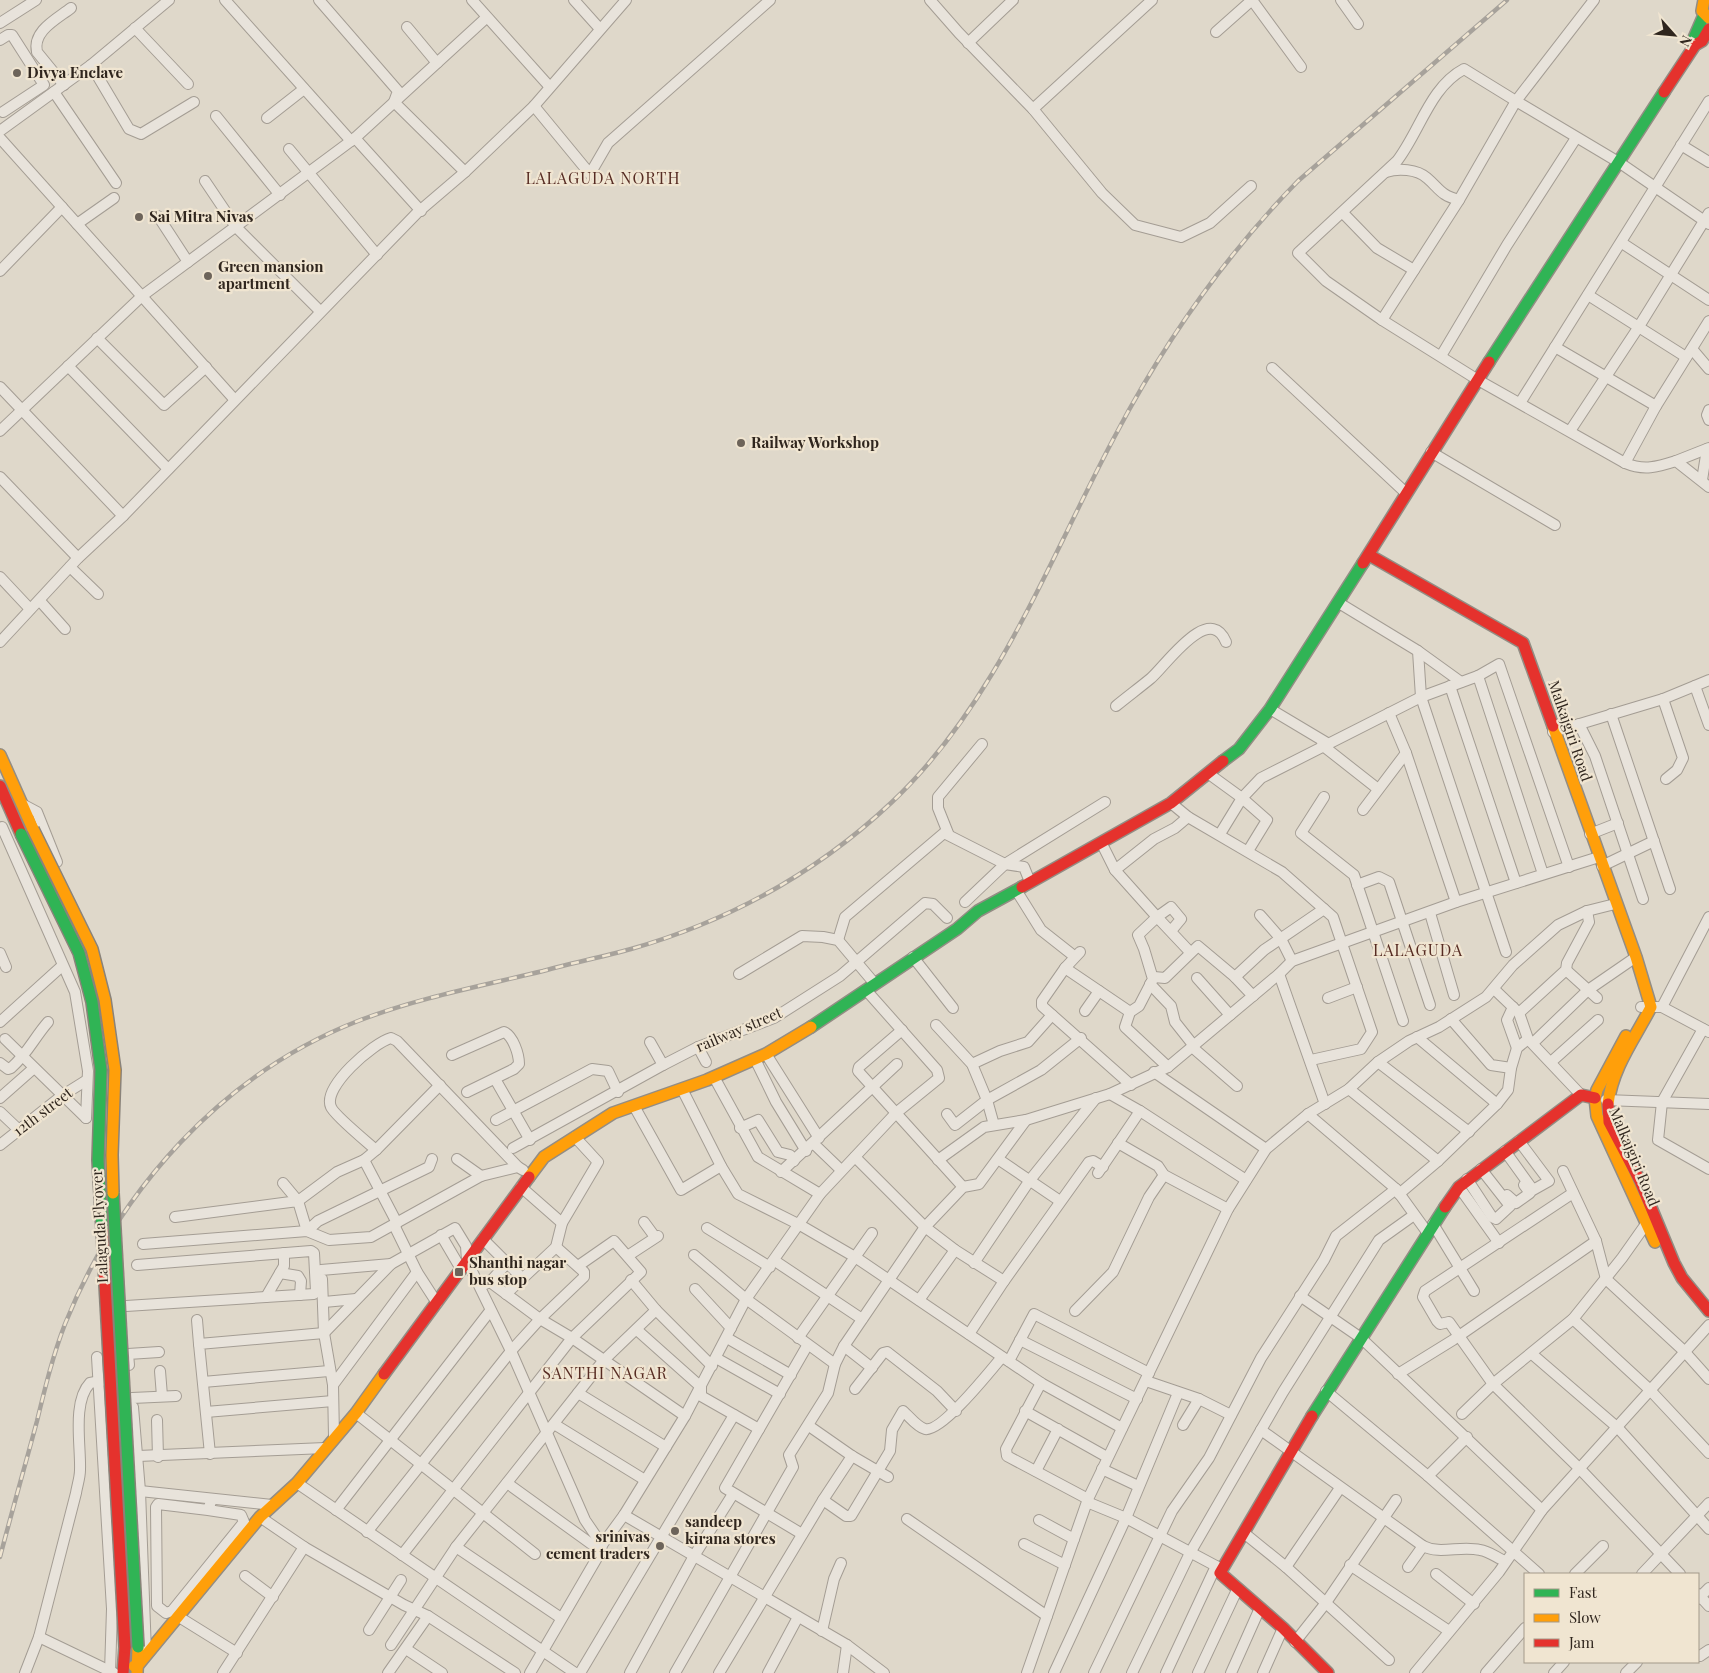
<svg xmlns="http://www.w3.org/2000/svg" width="1709" height="1673" font-family="'Playfair Display',serif">
<rect width="100%" height="100%" fill="#dfd8ca"/>
<g fill="none" stroke-linecap="round" stroke-linejoin="round">
<defs>
<g id="street">
<path d="M225 0 351 141"/>
<path d="M319 0 398 91 394 102 465 172"/>
<path d="M472 0 549 86"/>
<path d="M574 0 600 29"/>
<path d="M930 0 959 33 1033 109 1102 193 1135 225 1181 237 1210 223 1251 186"/>
<path d="M1252 0 1301 67"/>
<path d="M1341 0 1358 24"/>
<path d="M0 23 36 0"/>
<path d="M407 27 437 63"/>
<path d="M135 28 188 84"/>
<path d="M1216 32 1252 0"/>
<path d="M0 40 8 35H12L44 85 3 112"/>
<path d="M968 43 1013 0"/>
<path d="M91 65 129 129 141 134 194 102"/>
<path d="M64 85 37 52C32 31 57 19 71 8"/>
<path d="M54 92 116 183"/>
<path d="M534 106 590 174 608 143 770 0"/>
<path d="M1033 109 1152 0"/>
<path d="M216 116 280 195"/>
<path d="M267 118 304 89"/>
<path d="M0 131 91 65 169 0"/>
<path d="M0 138 234 399"/>
<path d="M355 138 421 211"/>
<path d="M1681 145 1709 162"/>
<path d="M289 149 377 255"/>
<path d="M1386 172C1398 168 1417 169 1427 178 1440 189 1440 195 1459 200"/>
<path d="M205 181 236 227 320 311"/>
<path d="M1343 213 1377 248 1414 270"/>
<path d="M158 216 188 262"/>
<path d="M77 224 114 198"/>
<path d="M1709 224 1620 163 1516 101 1459 200 1382 320 1478 380 1625 463C1644 471 1657 467 1676 461L1709 487"/>
<path d="M1622 243 1709 300"/>
<path d="M0 271 62 207"/>
<path d="M1588 295 1686 357"/>
<path d="M1382 320 1326 281 1298 253 1397 161C1420 131 1430 87 1464 69L1516 101 1594 0"/>
<path d="M97 338 164 405 206 367"/>
<path d="M1555 347 1656 406"/>
<path d="M1692 349 1709 369"/>
<path d="M1441 356 1507 245 1576 138"/>
<path d="M68 366 168 469"/>
<path d="M1272 368 1406 493"/>
<path d="M0 387 123 516"/>
<path d="M1520 403 1709 101"/>
<path d="M1709 410 1707 415 1709 420"/>
<path d="M0 431 142 296 355 138 486 18"/>
<path d="M1570 431 1638 328 1709 213"/>
<path d="M1431 452 1555 525"/>
<path d="M1676 461 1709 448"/>
<path d="M1625 463 1656 406 1709 321"/>
<path d="M0 477 78 558"/>
<path d="M1702 480 1707 449"/>
<path d="M70 567 98 594"/>
<path d="M0 577 30 609"/>
<path d="M40 601 65 629"/>
<path d="M1339 603 1418 651 1421 697 1506 952"/>
<path d="M0 642 78 558 123 516 417 213 465 172 534 106 626 0"/>
<path d="M1418 651 1461 682"/>
<path d="M1478 676 1499 664 1569 867"/>
<path d="M1450 686 1516 883"/>
<path d="M1695 686 1709 725"/>
<path d="M1663 699 1683 758 1677 770 1666 779"/>
<path d="M1116 706C1127 697 1139 688 1150 679 1164 668 1209 601 1226 642"/>
<path d="M1270 709 1327 743"/>
<path d="M1389 713 1406 753 1456 902"/>
<path d="M1611 714 1670 889"/>
<path d="M1579 724 1595 756 1643 899"/>
<path d="M1553 732 1663 699 1709 680"/>
<path d="M1322 745 1378 789"/>
<path d="M1209 774 1242 798 1267 820 1248 851"/>
<path d="M1324 797 1301 833 1354 875 1403 1021"/>
<path d="M1171 803 1188 817 1282 872 1333 917 1372 1032 1361 1049 1311 1060"/>
<path d="M22 804 37 812 57 862"/>
<path d="M1363 810 1406 753"/>
<path d="M2 827 75 992 88 1071 86 1118"/>
<path d="M948 833 938 808V797L982 744"/>
<path d="M1220 834 1242 798 1261 778 1421 697 1478 676 1543 874"/>
<path d="M1590 834 1618 823"/>
<path d="M1102 844 1115 870 1154 839 1175 828 1188 817"/>
<path d="M1602 866 1654 841"/>
<path d="M1115 870 1157 917 1138 935 1144 949 1153 979 1139 1006 1130 1012 1125 1027 1168 1067"/>
<path d="M1357 885 1379 877 1389 882 1430 1005"/>
<path d="M1016 890 1041 930 1074 956"/>
<path d="M965 902 1005 864 1105 802"/>
<path d="M1430 913 1454 995"/>
<path d="M1260 915 1281 939 1292 961"/>
<path d="M1171 931 1181 919 1171 907 1157 917 1190 952"/>
<path d="M838 940 845 917 944 833 1005 864 1024 867 1030 882"/>
<path d="M1080 952 1065 968 1042 1001V1006L1131 1085"/>
<path d="M0 953 6 967"/>
<path d="M913 957 953 1008"/>
<path d="M1065 968 1130 1012"/>
<path d="M1566 970 1597 998"/>
<path d="M739 974 802 936 823 937 838 940 875 984"/>
<path d="M1279 974 1325 1104"/>
<path d="M1154 977 1165 978 1198 946 1235 977 1253 996"/>
<path d="M1235 977 1264 950 1324 909"/>
<path d="M1197 978 1230 1015"/>
<path d="M1150 984 1171 1006 1175 1022 1194 1046"/>
<path d="M1494 989 1519 1013 1528 1039 1581 1095"/>
<path d="M1328 998 1357 987"/>
<path d="M1513 1007 1507 1020 1517 1048"/>
<path d="M1641 1007H1662L1709 1032"/>
<path d="M1662 1007 1709 917"/>
<path d="M1085 1011 1099 991"/>
<path d="M1519 1013 1566 970 1567 963 1589 922 1587 911"/>
<path d="M1451 1019 1491 1065 1511 1068"/>
<path d="M0 1022 62 966"/>
<path d="M936 1025 972 1064 987 1100 994 1125"/>
<path d="M1703 1029 1662 1102 1658 1140 1709 1169"/>
<path d="M902 1030 859 1067 858 1071 963 1187"/>
<path d="M1417 1037 1497 1104"/>
<path d="M5 1039 86 1118"/>
<path d="M650 1042 663 1065"/>
<path d="M1533 1043 1588 990 1636 957"/>
<path d="M698 1047 706 1062"/>
<path d="M1192 1047 1237 1086"/>
<path d="M766 1054 819 1138"/>
<path d="M452 1055 504 1032C513 1036 519 1054 519 1064L514 1069 467 1092"/>
<path d="M755 1059 776 1102 806 1151"/>
<path d="M1378 1062 1469 1132"/>
<path d="M1551 1062 1598 1020"/>
<path d="M0 1063 8 1069 11 1068C28 1053 34 1038 48 1022"/>
<path d="M972 1064 1000 1051 1028 1042 1052 1015"/>
<path d="M1154 1072 1266 1149"/>
<path d="M714 1077 758 1157 820 1194"/>
<path d="M495 1079 530 1140"/>
<path d="M682 1089 721 1166 738 1194 800 1225 855 1257 1041 1383 1122 1428"/>
<path d="M1349 1089 1438 1161"/>
<path d="M1110 1094 1140 1111 1246 1180"/>
<path d="M0 1098 34 1068"/>
<path d="M1606 1100 1709 1104"/>
<path d="M634 1106 681 1190 721 1166"/>
<path d="M0 1112 19 1130"/>
<path d="M947 1114 955 1125 987 1100 1041 1070 1081 1038"/>
<path d="M1308 1114 1396 1189 1427 1232"/>
<path d="M496 1120 592 1069 608 1071 618 1092"/>
<path d="M740 1128 758 1120 778 1152 790 1155 794 1161"/>
<path d="M1118 1143 1158 1166 1164 1175 1228 1209"/>
<path d="M814 1144 841 1170"/>
<path d="M0 1145 63 1095 87 1080"/>
<path d="M513 1148 663 1065 698 1047 774 1018 840 976 925 903 933 904 947 918"/>
<path d="M376 1150 440 1085"/>
<path d="M1505 1151 1533 1190 1549 1181 1519 1141"/>
<path d="M855 1157 925 1227 955 1250 1004 1281"/>
<path d="M457 1159 481 1176"/>
<path d="M998 1159 1060 1201"/>
<path d="M364 1160 376 1150C367 1142 334 1115 331 1107 322 1087 373 1043 391 1038L397 1041 518 1167 523 1170"/>
<path d="M938 1160 984 1127 1026 1120 1110 1094 1168 1067 1279 974 1292 961 1456 902 1599 857"/>
<path d="M1563 1171 1596 1241 1606 1279 1684 1351 1709 1379"/>
<path d="M781 1172 897 1064"/>
<path d="M1098 1173 1140 1111"/>
<path d="M1467 1179 1492 1217 1496 1219 1510 1206 1481 1169"/>
<path d="M283 1183 298 1201 337 1172 364 1160 397 1223"/>
<path d="M521 1187 562 1223"/>
<path d="M1459 1187 1499 1243"/>
<path d="M1573 1193 1425 1291 1423 1297 1437 1321 1440 1324 1449 1322 1493 1384 1580 1469 1680 1574"/>
<path d="M1399 1194 1438 1161 1497 1104 1508 1090 1511 1068 1517 1048 1528 1039"/>
<path d="M1507 1195 1516 1203 1530 1193 1524 1185"/>
<path d="M175 1217 298 1201 307 1231 318 1221 429 1167 432 1159"/>
<path d="M644 1222 655 1237"/>
<path d="M1433 1224 1474 1291"/>
<path d="M394 1225 417 1272 437 1303"/>
<path d="M707 1228 770 1267"/>
<path d="M441 1235 461 1269"/>
<path d="M483 1239 523 1279"/>
<path d="M143 1244 307 1231 329 1240 371 1237 481 1176 518 1167"/>
<path d="M629 1255 658 1236"/>
<path d="M694 1255 746 1299 835 1364"/>
<path d="M775 1261 862 1319"/>
<path d="M974 1263 1030 1180 1096 1098"/>
<path d="M321 1270 391 1264"/>
<path d="M280 1273 298 1276 301 1281 300 1295"/>
<path d="M322 1279 324 1333 333 1385 334 1437"/>
<path d="M631 1280 656 1310 712 1366"/>
<path d="M490 1282 507 1263"/>
<path d="M480 1286 490 1282 540 1319 572 1338 685 1416"/>
<path d="M695 1289 731 1328"/>
<path d="M506 1294 556 1247 562 1223 598 1162 575 1137"/>
<path d="M1300 1296 1361 1338 1542 1510"/>
<path d="M266 1297 284 1266V1253"/>
<path d="M919 1300 955 1250"/>
<path d="M324 1302 356 1299"/>
<path d="M126 1306 314 1294 316 1291 314 1253 311 1251 137 1265"/>
<path d="M1075 1311 1113 1272 1149 1197 1164 1175"/>
<path d="M1573 1319 1649 1389 1709 1453"/>
<path d="M197 1320 199 1344"/>
<path d="M637 1330 701 1387V1396L759 1429"/>
<path d="M969 1334 1004 1281 1089 1162 1093 1161 1103 1167"/>
<path d="M727 1338 791 1375"/>
<path d="M798 1338 872 1233"/>
<path d="M1020 1340 1137 1399"/>
<path d="M844 1346 872 1368"/>
<path d="M1532 1354 1618 1428 1709 1529"/>
<path d="M97 1357 112 1609 110 1672"/>
<path d="M716 1358 780 1394"/>
<path d="M1009 1361 1034 1314 1149 1373"/>
<path d="M129 1365 128 1354 159 1352"/>
<path d="M160 1371 162 1396"/>
<path d="M1398 1374 1453 1340 1596 1241"/>
<path d="M1146 1381 1199 1399 1231 1415"/>
<path d="M203 1382 329 1371"/>
<path d="M1041 1383 1006 1449 1007 1456 1088 1499"/>
<path d="M333 1385 417 1272"/>
<path d="M855 1389 883 1353 887 1352 937 1391 956 1411"/>
<path d="M1326 1391 1428 1476 1539 1574"/>
<path d="M578 1393 666 1447"/>
<path d="M132 1398 176 1396"/>
<path d="M133 1407 140 1491 146 1653"/>
<path d="M1025 1411 1107 1457"/>
<path d="M206 1412 333 1401"/>
<path d="M356 1413 535 1554"/>
<path d="M1462 1414 1493 1384 1573 1319 1622 1258 1646 1224"/>
<path d="M157 1420 158 1457"/>
<path d="M554 1424 645 1480"/>
<path d="M1183 1425 1199 1399"/>
<path d="M809 1426 852 1456 888 1477"/>
<path d="M1261 1430 1423 1546C1440 1555 1461 1545 1480 1550 1489 1551 1497 1558 1505 1561"/>
<path d="M210 1454 199 1344 324 1333 391 1264 455 1228 466 1246 467 1261 511 1351 585 1520 602 1545"/>
<path d="M138 1456 325 1448"/>
<path d="M1102 1469 1138 1486"/>
<path d="M1036 1471 1058 1429"/>
<path d="M1428 1476 1467 1437"/>
<path d="M297 1483 575 1673"/>
<path d="M507 1483 601 1551"/>
<path d="M140 1491 272 1505"/>
<path d="M823 1500 846 1516H851L890 1451 892 1430 903 1411C909 1416 917 1427 925 1429 941 1433 991 1370 1002 1357"/>
<path d="M1087 1502 1126 1518 1216 1566 1220 1573"/>
<path d="M208 1510 241 1515 244 1522 172 1611 166 1613 157 1606 156 1507 158 1504 208 1510 212 1499"/>
<path d="M336 1510 490 1311"/>
<path d="M624 1515 847 1645 884 1673"/>
<path d="M260 1517 304 1547 404 1605 428 1616 515 1673"/>
<path d="M907 1519 1047 1616"/>
<path d="M1039 1520 1074 1539"/>
<path d="M367 1532 511 1351 540 1319 584 1277V1272L556 1247"/>
<path d="M1244 1533 1286 1567 1389 1660"/>
<path d="M802 1534 725 1488 807 1346"/>
<path d="M1024 1544 1065 1565"/>
<path d="M456 1547 561 1618"/>
<path d="M402 1555 572 1338 641 1272 614 1241 578 1266"/>
<path d="M1350 1565 1449 1631"/>
<path d="M1286 1567 1340 1488"/>
<path d="M1408 1567 1423 1546"/>
<path d="M1436 1574 1474 1604"/>
<path d="M1575 1574 1603 1546"/>
<path d="M1642 1574 1709 1503"/>
<path d="M245 1576 273 1597"/>
<path d="M1698 1594 1709 1606"/>
<path d="M1698 1599 1709 1588"/>
<path d="M179 1617 237 1653"/>
<path d="M369 1630 401 1580"/>
<path d="M822 1631 834 1579 841 1563"/>
<path d="M39 1637 114 1673"/>
<path d="M1295 1642 1325 1604 1396 1500"/>
<path d="M391 1645 456 1547 578 1393 603 1361 656 1310"/>
<path d="M406 1649 442 1673"/>
<path d="M1700 1656 1709 1650"/>
<path d="M25 1673 39 1637 76 1493C77 1486 80 1478 80 1470 81 1446 72 1402 90 1383L116 1378"/>
<path d="M223 1673 304 1547"/>
<path d="M388 1673 428 1616"/>
<path d="M530 1673 601 1551 602 1545 624 1515 685 1416 746 1299 820 1194 896 1113 939 1078 937 1070 866 990"/>
<path d="M580 1673 734 1415"/>
<path d="M630 1673 694 1556 733 1494"/>
<path d="M675 1673 793 1467 789 1455 828 1393 835 1364 844 1346 925 1227 963 1187 979 1184 1026 1120"/>
<path d="M719 1673 823 1500 852 1456"/>
<path d="M768 1673 798 1617"/>
<path d="M843 1673 847 1645"/>
<path d="M1027 1673 1088 1499 1228 1209 1266 1149 1308 1114 1349 1089 1378 1062 1409 1041 1439 1027 1486 997 1513 965 1558 925 1587 911 1615 904"/>
<path d="M1054 1673 1126 1518 1178 1393"/>
<path d="M1094 1673 1172 1511 1209 1458 1261 1358 1324 1260 1336 1236 1396 1189"/>
<path d="M1132 1673 1190 1553 1283 1392 1379 1240 1414 1215"/>
<path d="M1166 1673 1216 1566"/>
<path d="M1198 1673 1237 1590"/>
<path d="M1231 1673 1260 1608"/>
<path d="M1263 1673 1283 1628"/>
<path d="M1415 1673 1499 1572 1542 1510 1709 1325"/>
<path d="M1486 1673 1525 1628"/>
<path d="M1554 1673 1564 1662"/>
<path d="M1626 1673 1637 1662"/>
</g>
<g id="fast">
<path d="M1695 45 1694 38 1704 15"/>
<path d="M1489 362 1664 92"/>
<path d="M1223 761 1239 749 1270 709 1363 563"/>
<path d="M811 1027 957 929 978 911 1022 887"/>
<path d="M1312 1416 1445 1207"/>
</g>
<g id="slow">
<path d="M1704 0 1702 11 1709 18"/>
<path d="M1553 726 1636 957 1651 1007C1635 1038 1612 1068 1608 1104"/>
<path d="M0 755 33 829"/>
<path d="M1626 1036 1597 1090 1595 1098 1597 1116 1655 1242"/>
<path d="M529 1177 544 1157 613 1113 707 1080 766 1054 811 1027"/>
<path d="M134 1666 138 1665 260 1517 297 1483 356 1413 384 1374"/>
<path d="M137 1673 138 1647"/>
</g>
<g id="jam">
<path d="M1664 92 1695 45 1702 41 1709 29"/>
<path d="M1369 555 1523 643 1553 726"/>
<path d="M1363 563 1489 362"/>
<path d="M0 786 21 834"/>
<path d="M1022 887 1171 803 1223 761"/>
<path d="M1608 1104 1609 1122 1640 1181 1674 1263 1682 1278 1709 1311"/>
<path d="M1445 1207 1459 1187 1581 1095 1595 1098"/>
<path d="M384 1374 529 1177"/>
<path d="M1312 1416 1220 1573 1283 1628 1328 1673"/>
<path d="M123 1673 125 1647"/>
</g>
</defs>
<use href="#street" stroke="#a49d94" stroke-width="12"/>
<use href="#fast" stroke="#938d84" stroke-width="14"/>
<use href="#slow" stroke="#938d84" stroke-width="14"/>
<use href="#jam" stroke="#938d84" stroke-width="14"/>
<use href="#street" stroke="#e8e3db" stroke-width="10"/>
<use href="#fast" stroke="#30b455" stroke-width="11"/>
<use href="#slow" stroke="#ff9f0a" stroke-width="11"/>
<use href="#jam" stroke="#e5322d" stroke-width="11"/>
<defs>
<path id="rail" d="M0 1557C12 1511 25 1466 37 1421 45 1388 53 1355 65 1324 119 1190 222 1074 358 1021 417 998 481 986 543 971 572 963 602 957 631 949 729 921 818 872 892 802 997 703 1049 559 1116 434 1165 341 1224 257 1298 181L1507 0"/>
</defs>
<use href="#rail" stroke="#a7a29b" stroke-width="4.5"/>
<use href="#rail" stroke="#f0e5d1" stroke-width="2.5" stroke-dasharray="8" stroke-linecap="butt"/>
<defs>
<g id="fast-bridge">
<path d="M21 834 79 953 92 1002 101 1070 98 1160 102 1230"/>
<path d="M113 1193 138 1647"/>
</g>
<path id="slow-bridge" d="M33 829 92 949 105 1000 115 1070 112 1155 113 1193"/>
<path id="jam-bridge" d="M102 1230 125 1647"/>
</defs>
<use href="#fast-bridge" stroke="#8a837a" stroke-width="14" stroke-linecap="butt"/>
<use href="#slow-bridge" stroke="#8a837a" stroke-width="14" stroke-linecap="butt"/>
<use href="#jam-bridge" stroke="#8a837a" stroke-width="14" stroke-linecap="butt"/>
<use href="#fast-bridge" stroke="#30b455" stroke-width="11"/>
<use href="#slow-bridge" stroke="#ff9f0a" stroke-width="11"/>
<use href="#jam-bridge" stroke="#e5322d" stroke-width="11"/>
</g>
<g fill="#6d645a" stroke="#f0e5d1" stroke-width="2">
<circle cx="17" cy="73" r="5"/>
<circle cx="139" cy="217" r="5"/>
<circle cx="208" cy="276" r="5"/>
<circle cx="741" cy="443" r="5"/>
<rect x="454" y="1267" width="10" height="10" rx="2.5"/>
<circle cx="675" cy="1531" r="5"/>
<circle cx="660" cy="1546" r="5"/>
</g>
<g text-anchor="middle" stroke-width="4.5" stroke-linejoin="round" paint-order="stroke">
<g font-size="15" font-weight="bold" fill="#30261e" stroke="#f0e5d1" text-anchor="start">
<text x="27" y="78">Divya Enclave</text>
<text x="149" y="222">Sai Mitra Nivas</text>
<text x="218" y="272">Green mansion<tspan x="218" dy="17">apartment</tspan></text>
<text x="751" y="448">Railway Workshop</text>
<text x="469" y="1268">Shanthi nagar<tspan x="469" dy="17">bus stop</tspan></text>
<text x="685" y="1527">sandeep<tspan x="685" dy="17">kirana stores</tspan></text>
<text x="650" y="1542" text-anchor="end">srinivas<tspan x="650" dy="17">cement traders</tspan></text>
</g>
<g font-size="15" fill="#30261e" stroke="#f0e5d1">
<text transform="translate(1570 731) rotate(71)" y="5">Malkajgiri Road</text>
<text transform="translate(739 1030) rotate(-23)" y="5">railway street</text>
<text transform="translate(43 1112) rotate(-37)" y="5">12th street</text>
<text transform="translate(1634 1157) rotate(67)" y="5">Malkajgiri Road</text>
<text transform="translate(100 1226) rotate(-93)" y="5">Lalaguda Flyover</text>
</g>
<g font-size="16" letter-spacing="1" fill="#572c23" stroke="#f0e5d1">
<text x="603" y="184">LALAGUDA NORTH</text>
<text x="1418" y="956">LALAGUDA</text>
<text x="605" y="1379">SANTHI NAGAR</text>
</g>
</g>
<rect x="1524" y="1573" width="175" height="90" fill="#f0e5d1" stroke="#a39989"/>
<rect x="1534" y="1589" width="25" height="8" fill="#30b455" stroke="#a39989"/>
<text x="1569" y="1598" font-size="15" fill="#30261e">Fast</text>
<rect x="1534" y="1614" width="25" height="8" fill="#ff9f0a" stroke="#a39989"/>
<text x="1569" y="1623" font-size="15" fill="#30261e">Slow</text>
<rect x="1534" y="1639" width="25" height="8" fill="#e5322d" stroke="#a39989"/>
<text x="1569" y="1648" font-size="15" fill="#30261e">Jam</text>
<g transform="translate(1674 35) rotate(117)" stroke="#f0e5d1" stroke-width="4" paint-order="stroke">
<path d="M0-4L9 19L0 12L-9 19Z" fill="#30261e"/>
<text y="-8" font-size="14" font-weight="bold" text-anchor="middle" fill="#30261e">N</text>
</g>
</svg>
